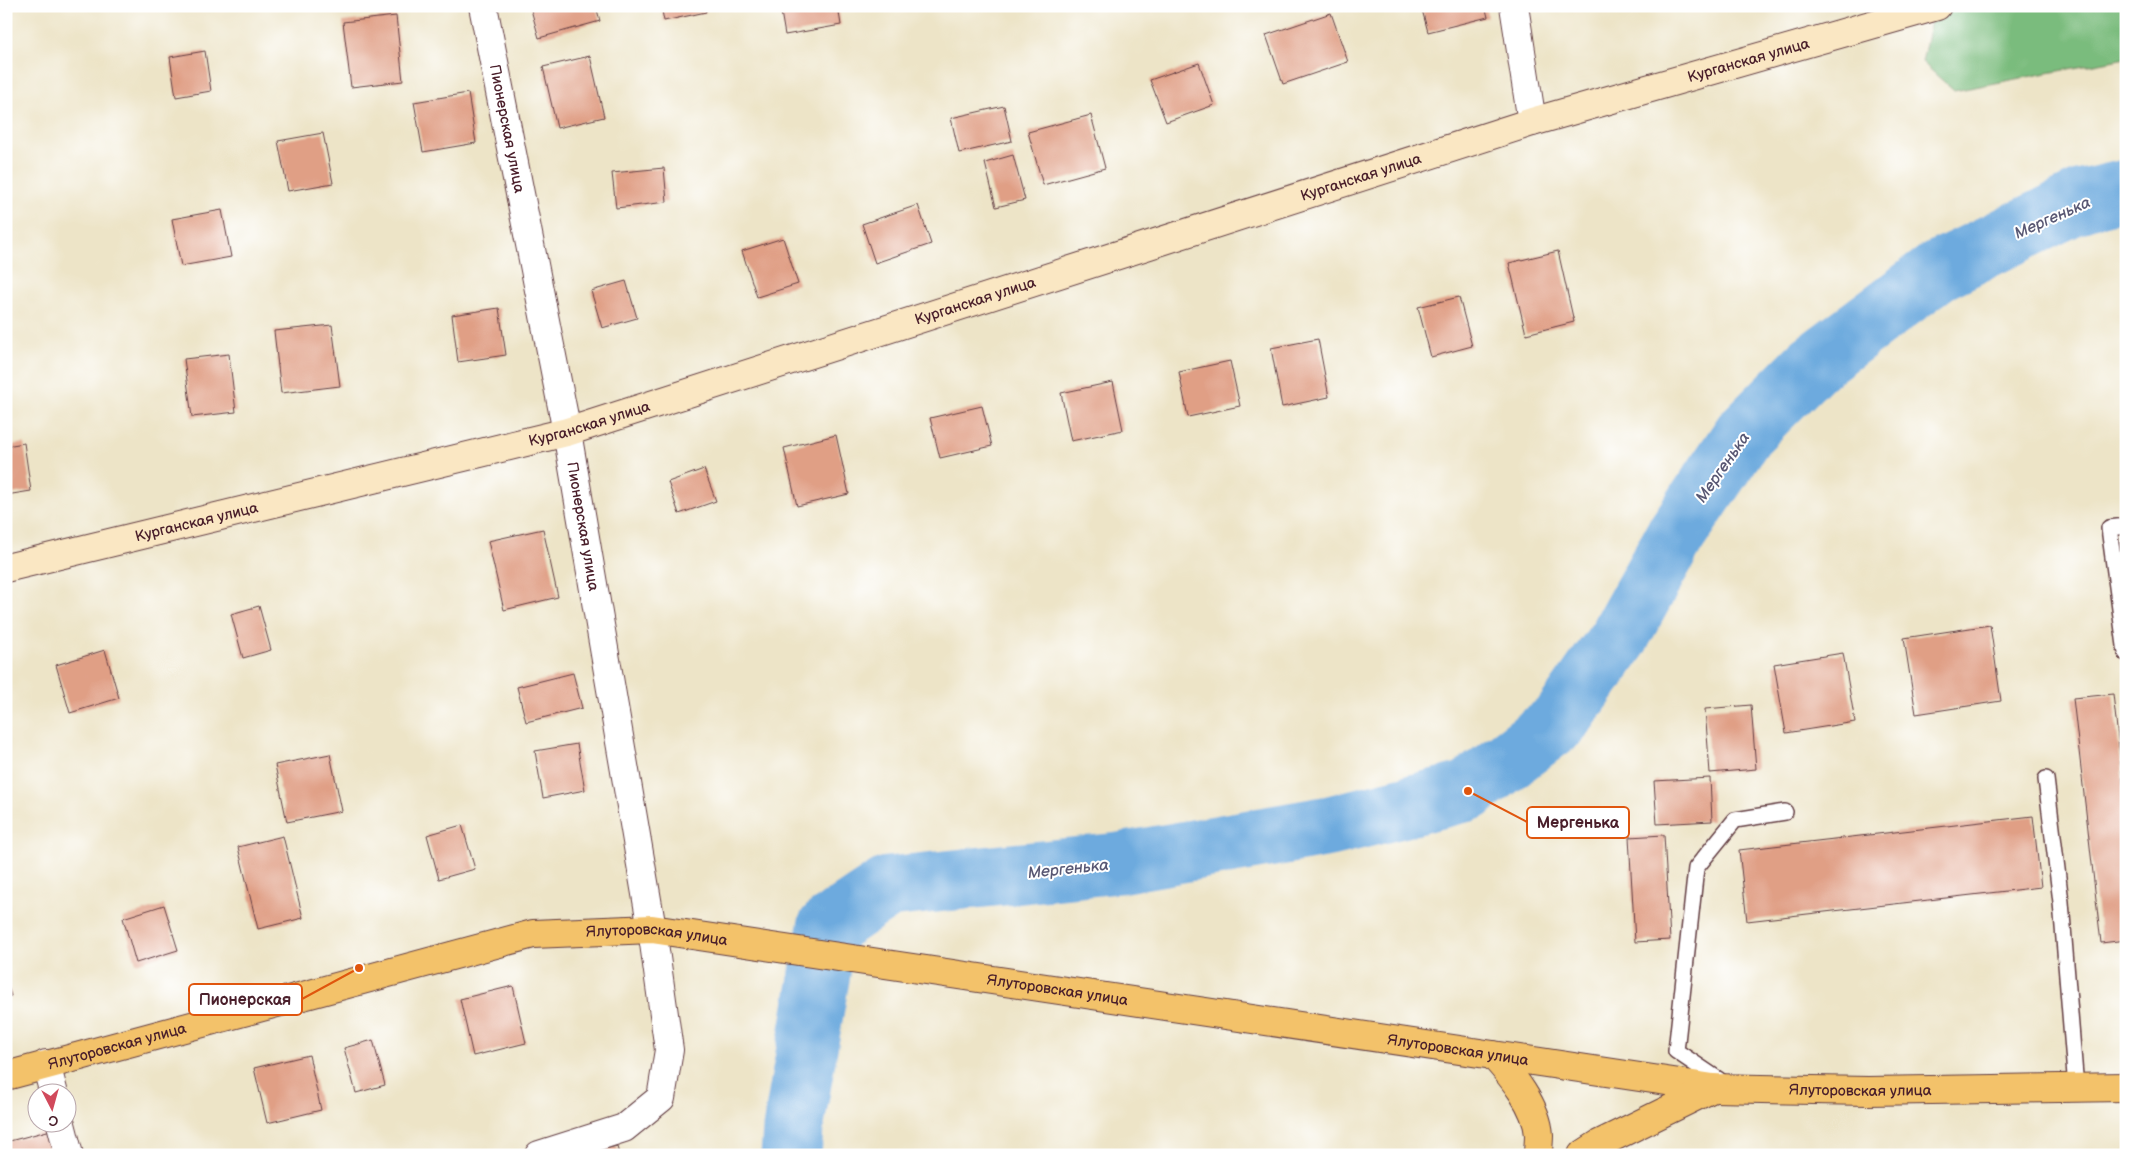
<svg xmlns="http://www.w3.org/2000/svg" width="2132" height="1161" font-family="'Balsamiq Sans',sans-serif">
<rect width="100%" height="100%" fill="#fff"/>
<filter id="ink" filterUnits="userSpaceOnUse"><feTurbulence type="fractalNoise" baseFrequency=".02" numOctaves="2"/><feDisplacementMap in="SourceGraphic" scale="10" xChannelSelector="R" yChannelSelector="G"/><feConvolveMatrix kernelMatrix="1 2 1 2 8 2 1 2 1" color-interpolation-filters="sRGB"/></filter>
<filter id="wash" filterUnits="userSpaceOnUse"><feTurbulence type="fractalNoise" baseFrequency=".0096" numOctaves="4" result="noise"/><feDisplacementMap in="SourceGraphic" scale="20" xChannelSelector="R" yChannelSelector="G"/><feGaussianBlur stdDeviation="1.12" result="paint"/><feColorMatrix in="noise" values="0 0 0 0 0 0 0 0 0 0 0 0 0 0 0 0 0 1.4 0 .05"/><feComposite in="paint" operator="in"/></filter>
<g filter="url(#wash)">
<rect width="100%" height="100%" fill="#ede4c7"/>
<path fill="#7abc7d" stroke="#626e54" d="M1934 6H2126V58L1954 91 1922 62Z"/>
<g fill="none" stroke-linecap="round" stroke-linejoin="round">
<path stroke="#6daade" stroke-width="61" d="M791 1155 793 1129 828 927 888 887 1119 863 1330 826 1468 791 1561 720 1618 639 1675 536 1744 433 1813 364 1938 271 2083 200 2126 190"/>
</g>
<g id="blocks">
<g fill="#e09f85">
<path d="M530 6H596L600 21 539 38Z"/>
<path d="M661 6H704L706 12 664 21Z"/>
<path d="M780 6H838L841 25 785 35Z"/>
<path d="M1421 6H1485L1488 17 1428 32Z"/>
<path d="M1331 13 1348 62 1283 84 1266 35Z"/>
<path d="M396 16 403 81 351 87 343 22Z"/>
<path d="M205 51 211 91 176 97 170 57Z"/>
<path d="M590 56 604 117 557 128 543 67Z"/>
<path d="M1199 63 1214 105 1166 122 1150 80Z"/>
<path d="M468 93 476 143 423 152 414 102Z"/>
<path d="M1004 106 1012 141 959 153 951 118Z"/>
<path d="M1091 115 1105 168 1043 185 1028 132Z"/>
<path d="M323 133 333 183 288 191 278 141Z"/>
<path d="M1013 155 1025 200 996 207 985 163Z"/>
<path d="M664 168 667 202 616 208 612 173Z"/>
<path d="M918 205 931 244 875 263 862 224Z"/>
<path d="M222 210 231 257 181 266 172 219Z"/>
<path d="M783 238 798 284 757 297 742 251Z"/>
<path d="M1558 251 1574 322 1526 334 1509 263Z"/>
<path d="M626 281 637 318 602 328 591 291Z"/>
<path d="M1459 297 1472 346 1431 357 1418 307Z"/>
<path d="M499 308 506 355 458 362 452 315Z"/>
<path d="M332 325 340 386 281 393 274 331Z"/>
<path d="M1318 339 1329 397 1282 407 1271 348Z"/>
<path d="M229 354 236 412 192 417 184 359Z"/>
<path d="M1230 361 1240 406 1188 417 1179 372Z"/>
<path d="M1113 382 1123 430 1071 441 1061 393Z"/>
<path d="M982 406 992 446 940 458 930 418Z"/>
<path d="M836 435 849 494 797 506 784 448Z"/>
<path d="M24 443 31 491 6 495V446Z"/>
<path d="M704 469 716 501 679 514 668 482Z"/>
<path d="M543 529 558 597 504 610 488 541Z"/>
<path d="M259 606 271 650 243 658 231 614Z"/>
<path d="M1990 625 2001 701 1916 714 1904 638Z"/>
<path d="M105 650 119 698 70 713 56 665Z"/>
<path d="M1843 653 1855 722 1786 733 1774 664Z"/>
<path d="M573 673 582 708 526 722 517 687Z"/>
<path d="M2113 694 2126 808V940L2101 943 2073 698Z"/>
<path d="M1751 705 1756 769 1710 773 1705 709Z"/>
<path d="M577 744 585 790 543 798 535 751Z"/>
<path d="M330 754 342 811 287 822 275 765Z"/>
<path d="M1710 778 1712 821 1657 824 1654 781Z"/>
<path d="M2033 816 2041 887 1747 921 1739 850Z"/>
<path d="M462 825 475 869 439 879 427 835Z"/>
<path d="M1664 835 1670 940 1635 942 1629 837Z"/>
<path d="M283 836 303 918 258 929 238 847Z"/>
<path d="M164 905 178 950 136 963 123 918Z"/>
<path d="M6 980 11 996 6 997Z"/>
<path d="M513 986 526 1043 473 1056 460 999Z"/>
<path d="M373 1040 385 1085 356 1093 344 1048Z"/>
<path d="M309 1055 321 1110 267 1123 254 1068Z"/>
<path d="M51 1130 58 1155H6V1142Z"/>
<path d="M617 1146 619 1155H585V1154Z"/>
</g>
</g>
</g>
<g filter="url(#ink)">
<use href="#blocks" fill-opacity="0" stroke="#623d42" stroke-width="1"/>
<g fill="none" stroke-linecap="round" stroke-linejoin="round">
<defs>
<g id="service">
<path d="M2126 526 2109 528 2126 653"/>
<path d="M2046 779 2061 902 2076 1088"/>
<path d="M1725 1084 1676 1051 1696 868 1735 820 1785 812"/>
</g>
<g id="minor">
<path d="M1514 6 1532 122"/>
<path d="M46 1064 54 1094"/>
<path d="M61 1124 69 1155"/>
<path d="M539 1155 624 1128 661 1098 669 1050 652 929"/>
</g>
<g id="tertiary">
<path id="s1" d="M483 6 567 432 652 929"/>
</g>
<g id="secondary">
<path id="s2" d="M6 568 567 432 1532 122 1937 6"/>
</g>
<g id="primary">
<path d="M1493 1055C1512 1076 1537 1106 1539 1135 1539 1142 1538 1148 1538 1155"/>
<path id="s3" d="M6 1076 533 934 652 929 1713 1088 1868 1091 2126 1087"/>
<path d="M1582 1155 1599 1144 1713 1088"/>
</g>
</defs>
<use href="#service" stroke="#623d42" stroke-width="18"/>
<use href="#minor" stroke="#623d42" stroke-width="30"/>
<use href="#tertiary" stroke="#623d42" stroke-width="30"/>
<use href="#secondary" stroke="#623d42" stroke-width="30"/>
<use href="#primary" stroke="#623d42" stroke-width="30"/>
<use href="#service" stroke="#fff" stroke-width="15"/>
<use href="#minor" stroke="#fff" stroke-width="28"/>
<use href="#tertiary" stroke="#fff" stroke-width="28"/>
<use href="#secondary" stroke="#fae7c3" stroke-width="28"/>
<use href="#primary" stroke="#f3c26a" stroke-width="28"/>
</g>
</g>
<g text-anchor="middle" stroke-width="4" stroke-linejoin="round" paint-order="stroke">
<g font-size="15" fill="#4a1f2b" stroke="#fff">
<text dy="5" stroke="none"><textPath href="#s2" startOffset="1816">Курганская улица</textPath></text>
<text dy="5" stroke="none"><textPath href="#s1" startOffset="125">Пионерская улица</textPath></text>
<text dy="5" stroke="none"><textPath href="#s2" startOffset="1411">Курганская улица</textPath></text>
<text dy="5" stroke="none"><textPath href="#s2" startOffset="1006">Курганская улица</textPath></text>
<text dy="5" stroke="none"><textPath href="#s2" startOffset="601">Курганская улица</textPath></text>
<text dy="5" stroke="none"><textPath href="#s2" startOffset="196">Курганская улица</textPath></text>
<text dy="5" stroke="none"><textPath href="#s1" startOffset="530">Пионерская улица</textPath></text>
<text dy="5" stroke="none"><textPath href="#s3" startOffset="670">Ялуторовская улица</textPath></text>
<text dy="5" stroke="none"><textPath href="#s3" startOffset="1075">Ялуторовская улица</textPath></text>
<text dy="5" stroke="none"><textPath href="#s3" startOffset="115">Ялуторовская улица</textPath></text>
<text dy="5" stroke="none"><textPath href="#s3" startOffset="1480">Ялуторовская улица</textPath></text>
<text dy="5" stroke="none"><textPath href="#s3" startOffset="1885">Ялуторовская улица</textPath></text>
</g>
<g font-size="16" font-style="italic" fill="#585773" stroke="#fff">
<text transform="translate(2052 217) rotate(-24)" y="6">Мергенька</text>
<text transform="translate(1722 467) rotate(-55)" y="6">Мергенька</text>
<text transform="translate(1068 868) rotate(-6)" y="6">Мергенька</text>
</g>
</g>
<path fill="none" stroke="#e0560e" stroke-width="2" d="M1468 791L1527 822M359 968L302 999"/>
<g fill="#e0560e" stroke="#fff" stroke-width="2">
<circle cx="1468" cy="791" r="5"/>
<circle cx="359" cy="968" r="5"/>
</g>
<g fill="#fff" stroke="#e0560e" stroke-width="2">
<rect x="1527" y="807" width="102" height="31" rx="5"/>
<rect x="189" y="984" width="113" height="31" rx="5"/>
</g>
<g font-size="16" text-anchor="middle" font-weight="bold" fill="#4a1f2b">
<text x="1578" y="828">Мергенька</text>
<text x="245" y="1005">Пионерская</text>
</g>
<rect width="2132" height="1161" fill="none" stroke="#fff" stroke-width="25"/>
<g transform="translate(52 1108) rotate(174)"><circle r="24" fill="#ffffff" stroke="#b7a5aa"/>
<path d="M0-4L9 19L0 12L-9 19Z" fill="#d1495b"/>
<text y="-8" font-size="14" font-weight="bold" text-anchor="middle" fill="#4a1f2b">С</text>
</g>
</svg>
